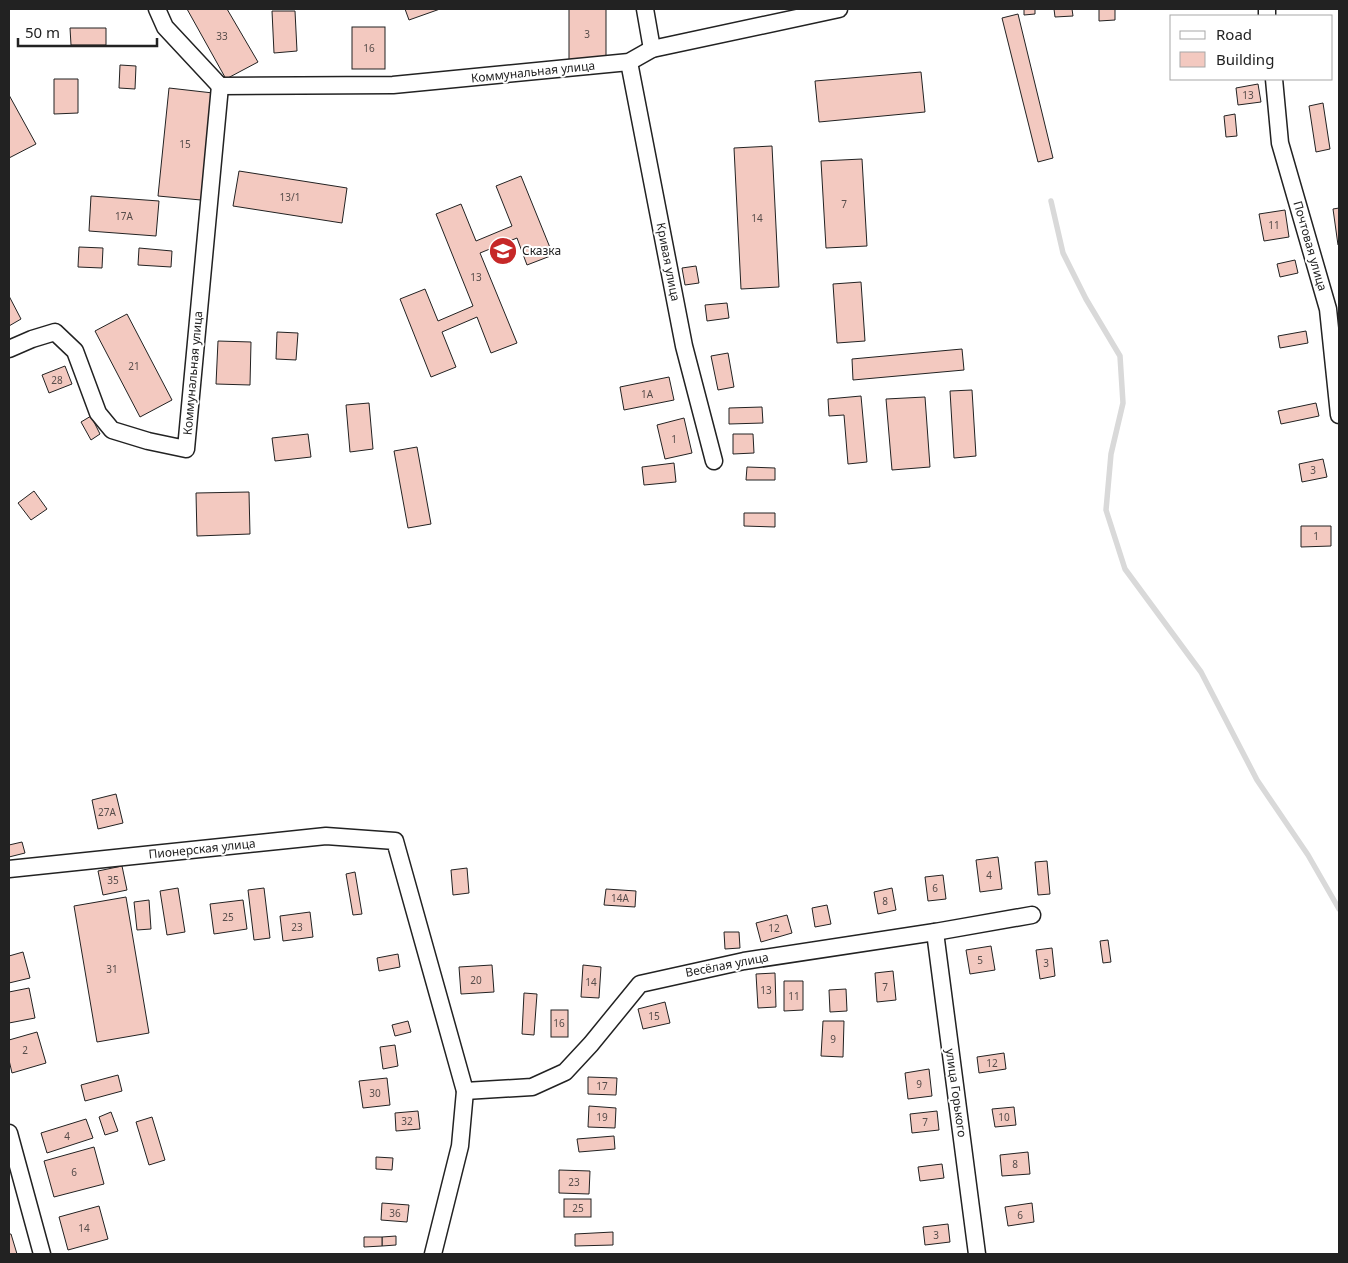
<svg xmlns="http://www.w3.org/2000/svg" width="1348" height="1263" font-family="'Noto Sans',sans-serif">
<rect width="100%" height="100%" fill="#fff"/>
<g fill="none" stroke-linecap="round" stroke-linejoin="round">
<path stroke="#d9d9d9" stroke-width="5.5" d="M1051 201 1063 253 1086 299 1120 356 1123 403 1111 454 1106 510 1125 569 1201 672 1257 780 1308 855 1339 909"/>
</g>
<g fill="#f3c9c0" stroke="#222">
<path d="M187 9H227L258 62 226 79Z"/>
<path d="M405 9H440L409 20Z"/>
<rect x="569" y="9" width="37" height="51"/>
<path d="M1024 9H1035V14L1024 15Z"/>
<path d="M1054 9H1072L1073 16 1055 17Z"/>
<path d="M1099 9H1115V20L1099 21Z"/>
<path d="M272 11H295L297 51 274 53Z"/>
<path d="M1018 14 1053 158 1038 162 1002 18Z"/>
<rect x="352" y="27" width="33" height="42"/>
<path d="M70 28H106V45H71Z"/>
<path d="M120 65 136 66 135 89 119 88Z"/>
<path d="M921 72 925 112 819 122 815 81Z"/>
<path d="M54 79H78V113L54 114Z"/>
<path d="M1258 84 1261 102 1238 105 1236 88Z"/>
<path d="M169 88 213 93 201 200 158 196Z"/>
<path d="M9 95 36 144 9 158Z"/>
<path d="M1323 103 1330 149 1316 152 1309 106Z"/>
<path d="M1235 114 1237 136 1226 137 1224 116Z"/>
<path d="M772 146 779 287 741 289 734 148Z"/>
<path d="M862 159 867 246 826 248 821 161Z"/>
<path d="M239 171 347 188 342 223 233 206Z"/>
<path d="M521 176 553 255 527 265 517 238 480 253 517 343 491 353 477 317 442 332 456 367 431 377 400 299 425 289 438 321 473 306 436 214 461 204 476 241 512 226 496 186Z"/>
<path d="M91 196 159 201 156 236 89 231Z"/>
<path d="M1339 208V245H1338L1333 209Z"/>
<path d="M1285 210 1289 237 1264 241 1259 214Z"/>
<path d="M79 247 103 248 102 268 78 267Z"/>
<path d="M139 248 172 251 171 267 138 265Z"/>
<path d="M1295 260 1298 273 1280 277 1277 264Z"/>
<path d="M696 266 699 283 685 285 682 268Z"/>
<path d="M861 282 865 341 837 343 833 284Z"/>
<path d="M9 296 21 319 9 326Z"/>
<path d="M727 303 729 318 707 321 705 305Z"/>
<path d="M127 314 172 400 140 417 95 331Z"/>
<path d="M1306 331 1308 343 1280 348 1278 336Z"/>
<path d="M277 332 298 333 296 360 276 359Z"/>
<path d="M218 341 251 342 250 385 216 384Z"/>
<path d="M962 349 964 370 853 380 852 359Z"/>
<path d="M728 353 734 387 718 390 711 356Z"/>
<path d="M65 366 72 384 49 393 42 375Z"/>
<path d="M669 377 674 400 624 410 620 387Z"/>
<path d="M972 390 976 456 954 458 950 391Z"/>
<path d="M861 396 867 462 848 464 844 415 829 416 828 399Z"/>
<path d="M925 397 930 467 892 470 886 399Z"/>
<path d="M369 403 373 449 350 452 346 405Z"/>
<path d="M1316 403 1319 416 1281 424 1278 411Z"/>
<path d="M762 407 763 423 729 424V408Z"/>
<path d="M91 416 100 434 91 440 81 422Z"/>
<path d="M684 418 692 453 665 459 657 425Z"/>
<path d="M308 434 311 457 275 461 272 438Z"/>
<path d="M733 434H753L754 453 733 454Z"/>
<path d="M417 447 431 524 408 528 394 451Z"/>
<path d="M1323 459 1327 477 1302 482 1299 464Z"/>
<path d="M674 463 676 482 644 485 642 467Z"/>
<path d="M747 467 775 468V480H746Z"/>
<path d="M34 491 47 509 31 520 18 503Z"/>
<path d="M249 492 250 534 197 536 196 493Z"/>
<path d="M744 513H775V527L744 526Z"/>
<path d="M1301 526H1331V546L1301 547Z"/>
<path d="M116 794 123 823 98 829 92 800Z"/>
<path d="M22 842 25 853 9 857V845Z"/>
<path d="M998 857 1002 889 980 892 976 860Z"/>
<path d="M1047 861 1050 894 1038 895 1035 862Z"/>
<path d="M122 866 127 890 103 895 98 871Z"/>
<path d="M467 868 469 893 453 895 451 870Z"/>
<path d="M355 872 362 914 353 915 346 874Z"/>
<path d="M943 875 946 899 928 901 925 877Z"/>
<path d="M178 888 185 932 167 935 160 891Z"/>
<path d="M264 888 270 938 254 940 248 890Z"/>
<path d="M892 888 896 910 878 914 874 892Z"/>
<path d="M606 889 636 891 635 907 604 905Z"/>
<path d="M126 897 149 1033 97 1042 74 906Z"/>
<path d="M149 900 151 929 137 930 134 902Z"/>
<path d="M243 900 247 929 214 934 210 904Z"/>
<path d="M827 905 831 924 815 927 812 908Z"/>
<path d="M310 912 313 937 283 941 280 916Z"/>
<path d="M787 915 792 933 761 942 756 923Z"/>
<path d="M724 932H739L740 948 725 949Z"/>
<path d="M1108 940 1111 962 1103 963 1100 941Z"/>
<path d="M991 946 995 970 970 974 966 950Z"/>
<path d="M1052 948 1055 976 1040 979 1036 950Z"/>
<path d="M23 952 30 978 9 983V956Z"/>
<path d="M398 954 400 967 379 971 377 958Z"/>
<path d="M492 965 494 992 461 994 459 967Z"/>
<path d="M583 965 601 967 599 998 581 997Z"/>
<path d="M893 971 896 1000 877 1002 875 973Z"/>
<path d="M775 973 776 1007 758 1008 756 974Z"/>
<path d="M784 981H803V1010L784 1011Z"/>
<path d="M29 988 35 1018 9 1023V992Z"/>
<path d="M846 989 847 1011 830 1012 829 990Z"/>
<path d="M524 993 537 994 534 1035 522 1034Z"/>
<path d="M665 1002 670 1023 643 1029 638 1009Z"/>
<rect x="551" y="1010" width="17" height="27"/>
<path d="M408 1021 411 1032 395 1036 392 1025Z"/>
<path d="M823 1021H844L843 1057 821 1056Z"/>
<path d="M37 1032 46 1063 12 1073 9 1060V1040Z"/>
<path d="M395 1045 398 1066 383 1069 380 1047Z"/>
<path d="M1004 1053 1006 1069 979 1073 977 1057Z"/>
<path d="M929 1069 932 1096 908 1099 905 1073Z"/>
<path d="M118 1075 122 1091 85 1101 81 1085Z"/>
<path d="M588 1077 617 1078 616 1095 588 1094Z"/>
<path d="M387 1078 390 1105 363 1108 359 1081Z"/>
<path d="M589 1106 616 1108 615 1128 588 1127Z"/>
<path d="M1014 1107 1016 1125 995 1127 992 1109Z"/>
<path d="M418 1111 420 1129 396 1131 395 1113Z"/>
<path d="M937 1111 939 1130 912 1133 910 1114Z"/>
<path d="M111 1112 118 1131 105 1135 99 1117Z"/>
<path d="M152 1117 165 1160 149 1165 136 1122Z"/>
<path d="M86 1119 93 1138 47 1153 41 1133Z"/>
<path d="M614 1136 615 1149 579 1152 577 1139Z"/>
<path d="M94 1147 104 1184 54 1197 44 1161Z"/>
<path d="M1028 1152 1030 1174 1002 1176 1000 1155Z"/>
<path d="M376 1157 393 1158 392 1170 376 1169Z"/>
<path d="M942 1164 944 1178 920 1181 918 1167Z"/>
<path d="M559 1170 590 1171 589 1194 559 1193Z"/>
<rect x="564" y="1199" width="27" height="18"/>
<path d="M382 1203 409 1205 407 1222 381 1220Z"/>
<path d="M1032 1203 1034 1222 1008 1226 1005 1207Z"/>
<path d="M99 1206 108 1239 68 1250 59 1217Z"/>
<path d="M948 1224 950 1242 925 1245 923 1227Z"/>
<path d="M613 1232V1245L575 1246V1234Z"/>
<path d="M9 1234H11L17 1254H9Z"/>
<path d="M396 1236V1245L382 1246V1237Z"/>
<path d="M364 1237H382V1246L364 1247Z"/>
</g>
<g fill="none" stroke-linecap="round" stroke-linejoin="round">
<defs>
<g id="minor">
<path d="M157 9 165 27 220 86 393 85 629 62 652 49 839 9"/>
<path d="M645 9 652 49"/>
<path d="M1267 9V16"/>
<path d="M629 62 684 346 714 461"/>
<path d="M1274 79 1280 143 1328 309 1339 415"/>
<path d="M9 349 32 339 55 332 75 351 98 413 112 430 148 441 186 449 220 86"/>
<path d="M9 869 326 836 395 841 465 1091 460 1146 433 1254"/>
<path d="M935 932 977 1254"/>
<path d="M465 1091 532 1087 565 1072 591 1044 640 984 744 961 935 932 1032 915"/>
<path d="M9 1133 42 1254"/>
</g>
</defs>
<use href="#minor" stroke="#222" stroke-width="19"/>
<use href="#minor" stroke="#fff" stroke-width="16"/>
</g>
<defs>
<symbol id="school-disc" viewBox="-11 -11 22 22"><circle r="9.5" fill="#c62828" stroke="#fff"/><path d="M0-5L7-2L0 1L-7-2ZM-4 1L0 2.5L4 1V4Q0 6-4 4Z" fill="#fff"/></symbol>
</defs>
<g fill-rule="evenodd">
<use href="#school-disc" x="487" y="235" width="32" height="32"/>
</g>
<g text-anchor="middle" stroke-width="4" stroke-linejoin="round" paint-order="stroke">
<g font-size="10" fill="#564c4a">
<text x="587" y="38">3</text>
<text x="222" y="40">33</text>
<text x="369" y="52">16</text>
<text x="1248" y="99">13</text>
<text x="185" y="148">15</text>
<text x="290" y="201">13/1</text>
<text x="844" y="208">7</text>
<text x="124" y="220">17А</text>
<text x="757" y="222">14</text>
<text x="1274" y="229">11</text>
<text x="476" y="281">13</text>
<text x="134" y="370">21</text>
<text x="57" y="384">28</text>
<text x="647" y="398">1А</text>
<text x="674" y="443">1</text>
<text x="1313" y="474">3</text>
<text x="1316" y="540">1</text>
<text x="107" y="816">27А</text>
<text x="989" y="879">4</text>
<text x="113" y="884">35</text>
<text x="935" y="892">6</text>
<text x="620" y="902">14А</text>
<text x="885" y="905">8</text>
<text x="228" y="921">25</text>
<text x="297" y="931">23</text>
<text x="774" y="932">12</text>
<text x="980" y="964">5</text>
<text x="1046" y="967">3</text>
<text x="112" y="973">31</text>
<text x="476" y="984">20</text>
<text x="591" y="986">14</text>
<text x="885" y="991">7</text>
<text x="766" y="994">13</text>
<text x="794" y="1000">11</text>
<text x="654" y="1020">15</text>
<text x="559" y="1027">16</text>
<text x="833" y="1043">9</text>
<text x="25" y="1054">2</text>
<text x="992" y="1067">12</text>
<text x="919" y="1088">9</text>
<text x="602" y="1090">17</text>
<text x="375" y="1097">30</text>
<text x="602" y="1121">19</text>
<text x="1004" y="1121">10</text>
<text x="407" y="1125">32</text>
<text x="925" y="1126">7</text>
<text x="67" y="1140">4</text>
<text x="1015" y="1168">8</text>
<text x="74" y="1176">6</text>
<text x="574" y="1186">23</text>
<text x="578" y="1212">25</text>
<text x="395" y="1217">36</text>
<text x="1020" y="1219">6</text>
<text x="84" y="1232">14</text>
<text x="936" y="1239">3</text>
</g>
<g font-size="12" fill="#222" stroke="#fff">
<text transform="translate(533 72) rotate(-6)" y="4">Коммунальная улица</text>
<text transform="translate(1310 246) rotate(74)" y="4">Почтовая улица</text>
<text transform="translate(668 262) rotate(79)" y="4">Кривая улица</text>
<text transform="translate(193 373) rotate(-85)" y="4">Коммунальная улица</text>
<text transform="translate(202 849) rotate(-6)" y="4">Пионерская улица</text>
<text transform="translate(727 965) rotate(-11)" y="4">Весёлая улица</text>
<text transform="translate(956 1093) rotate(82)" y="4">улица Горького</text>
</g>
<g font-size="12" fill="#222" stroke="#fff" text-anchor="start">
<text x="522" y="255">Сказка</text>
</g>
</g>
<rect width="1348" height="1263" fill="none" stroke="#222222" stroke-width="20"/>
<rect x="1170" y="15" width="162" height="65" fill="#ffffff" stroke="#a7a7a7"/>
<rect x="1180" y="31" width="25" height="8" fill="#ffffff" stroke="#a7a7a7"/>
<text x="1216" y="40" font-size="15" fill="#222222">Road</text>
<rect x="1180" y="52" width="25" height="15" fill="#f3c9c0" stroke="#a7a7a7"/>
<text x="1216" y="65" font-size="15" fill="#222222">Building</text>
<path d="M18 38v8h139v-8" fill="none" stroke="#222222" stroke-width="2.5"/>
<text x="25" y="38" font-size="15" fill="#222222" stroke="#ffffff" stroke-width="4" paint-order="stroke">50 m</text>
</svg>
